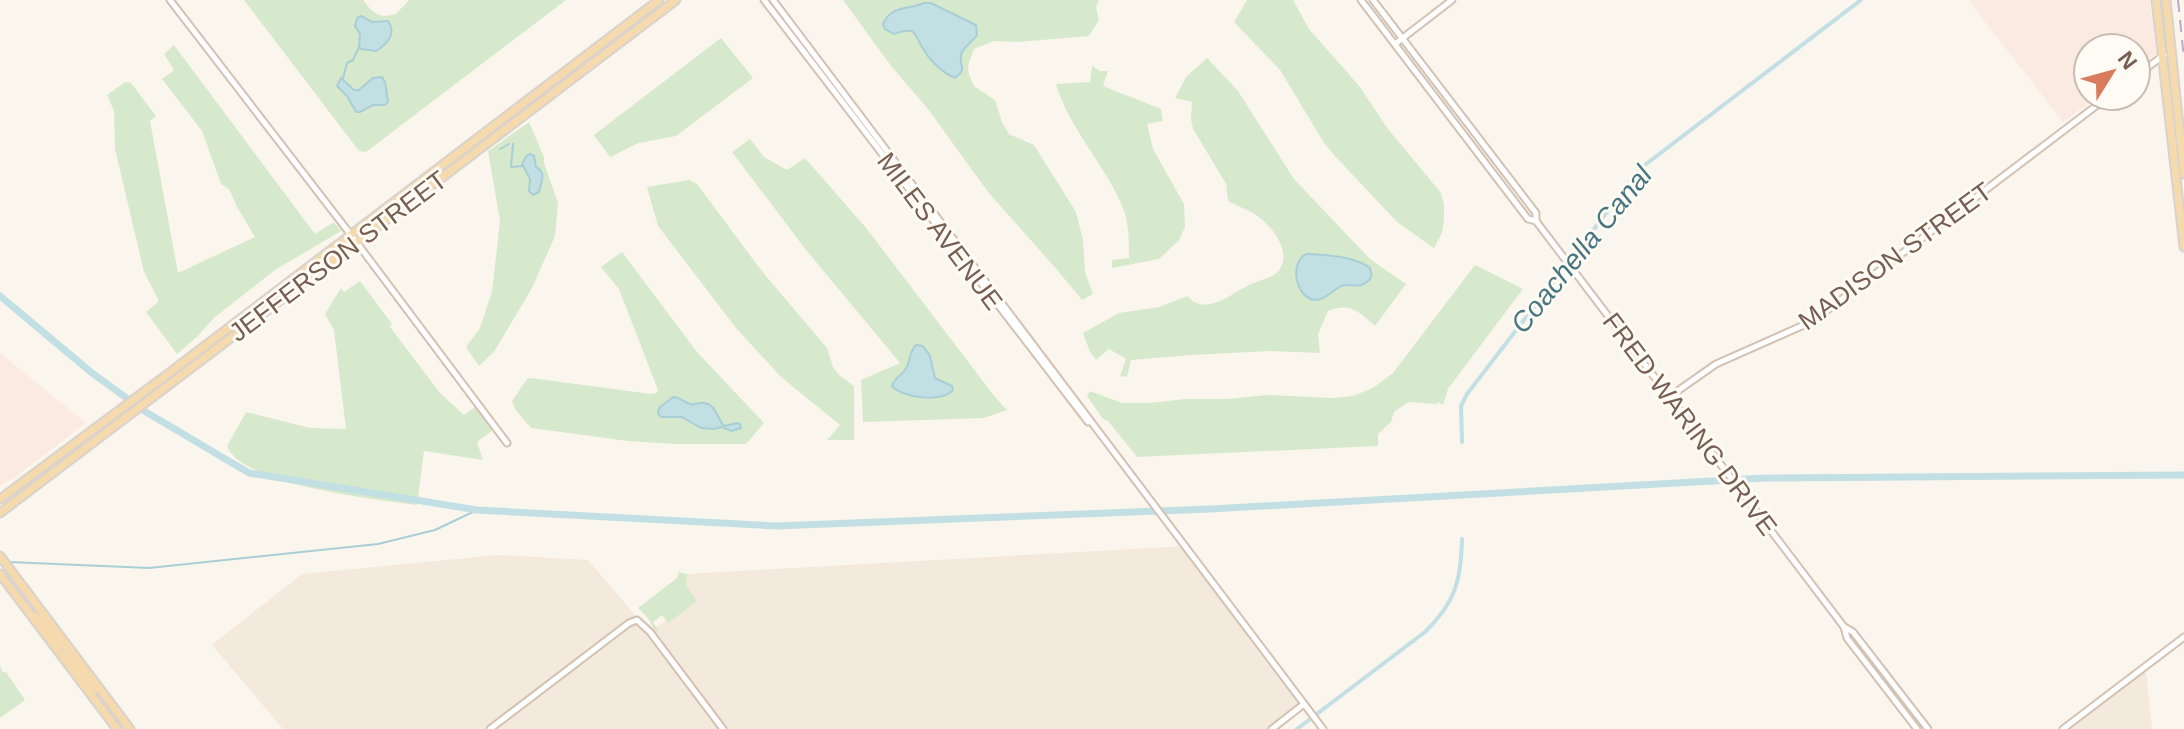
<svg xmlns="http://www.w3.org/2000/svg" width="2184" height="729" font-family="Arial,sans-serif">
<rect width="100%" height="100%" fill="#fbf6ed"/>
<g fill="#f3e9dc">
<path d="M1185 546 1304 704 1271 729H283L212 645 302 574 498 555 588 560 635 615 655 628 696 601 686 586 687 574Z"/>
<path d="M2146 670 2152 729H2069Z"/>
</g>
<g fill="#fbeae2">
<path d="M1968 0H2150L2156 54 2136 69V48H2088V96H2099L2063 122Z"/>
<path d="M0 353 86 423 12 479 0 485Z"/>
</g>
<g fill="#d7e9cc">
<path d="M244 0H363C373 13 379 19 396 14L409 0H566L366 152 359 151Z"/>
<path d="M843 0H1099L1096 7 1099 20 1089 36 1018 42 994 41 974 49 968 65 969 75 974 86 995 100 1002 122 1009 134 1034 145 1076 212 1083 240 1085 272 1093 294 1082 300 1058 271 988 192 928 109 891 66Z"/>
<path d="M1247 0H1293L1309 29 1360 87 1388 129 1441 193 1444 205V220L1442 233 1434 248 1397 222 1334 155 1324 143 1280 70 1234 22Z"/>
<path d="M721 38 753 78 676 136 639 143 610 157 594 135Z"/>
<path d="M174 45 315 234 334 222 341 231 275 270 215 317 198 336 177 354 146 312 159 301 144 272 115 149 114 111 107 95 125 82 131 83 156 116 150 121 178 273 255 237 237 207 229 189 221 184 202 131 162 79 174 70 164 54Z"/>
<path d="M1207 58 1238 91 1294 179 1370 259 1406 284 1375 326C1359 312 1350 302 1328 311L1318 334 1320 353 1270 351 1192 355 1131 360 1127 377 1120 376 1126 359 1109 349 1096 360 1090 352 1083 333 1119 313 1159 307 1188 296C1193 303 1201 306 1210 304 1224 302 1236 291 1249 285 1259 280 1276 278 1281 267 1291 247 1267 220 1251 212 1243 208 1235 205 1228 201L1226 184 1193 129 1191 119 1192 102 1175 98 1186 77Z"/>
<path d="M1092 66 1100 71H1108L1103 86 1161 109 1163 121 1147 124 1153 149 1184 204 1185 227 1179 240 1159 259 1112 268V260L1129 258C1129 241 1129 224 1123 208 1105 164 1069 129 1056 84L1090 82Z"/>
<path d="M529 122 544 157V163L558 203 555 236 532 288 494 352 479 366 466 347 480 328 492 291 499 230 500 221 488 151Z"/>
<path d="M750 139 764 157 787 170 805 158 867 229 995 397 1007 410 984 418 863 422 861 380 900 363 806 250 732 152Z"/>
<path d="M689 180 697 184 761 270 827 348 833 367 839 375 854 386V440H827L840 425 781 377 736 328 658 226 647 187Z"/>
<path d="M622 252 697 352 764 423 746 444H675L628 441 531 428 515 409 512 401 527 379 531 378 651 394 656 393 658 390 619 289 601 267Z"/>
<path d="M1475 265 1523 289 1448 389 1443 405 1439 402 1436 404 1408 402 1394 412 1391 422 1378 434V446L1137 457 1108 421 1103 419 1087 396 1090 391 1122 403H1149L1185 399H1227L1268 395 1333 398 1353 396 1373 388 1393 373Z"/>
<path d="M360 281 392 324 390 327 440 393 464 415 475 407 493 430 477 442 483 460 424 451 417 505C378 500 241 485 227 446L246 412 310 428 346 429 334 330 325 314 341 288 344 292Z"/>
<path d="M679 572 687 574 686 586 697 601 668 623 662 615 653 622 658 630 656 632 648 618 638 608 677 578Z"/>
<path d="M0 666 3 672H6L25 700 0 718Z"/>
</g>
<g fill="#c2dfe4" stroke="#a9ced5" stroke-width="2">
<path d="M924 3H931L976 25 977 35C973 41 965 46 962 52 957 64 969 68 955 78 943 73 930 61 924 50 913 35 919 25 894 34L885 29 883 24C891 5 908 10 924 3Z"/>
<path d="M361 16 372 22 388 21C397 34 387 44 376 51L361 49 359 47 360 34 355 26 357 18Z"/>
<path d="M382 77 385 82 388 102 385 105H373L360 112H356L347 96 337 86 341 78 354 90H359L373 78Z"/>
<path d="M530 154 534 156 536 167C547 173 541 181 539 192L533 195 529 191 530 179 522 164 527 155Z"/>
<path d="M1306 254C1326 255 1354 256 1370 268 1371 272 1373 276 1369 280 1362 288 1353 285 1345 285 1334 287 1327 300 1316 300 1297 300 1288 264 1306 254Z"/>
<path d="M916 345 923 346 930 356 935 378 952 386 953 390C943 403 902 398 892 386 895 377 900 377 905 370 911 362 908 353 916 345Z"/>
<path d="M673 397C681 397 684 403 691 404 695 405 700 402 704 403 716 404 717 418 724 426L737 423 740 424 741 428 732 431 721 427 714 429 701 428 682 417H661L658 413 659 408Z"/>
</g>
<g fill="none" stroke-linecap="round" stroke-linejoin="round">
<g stroke="#a9ced5" stroke-width="2">
<path d="M343 78 347 63 353 60 359 47"/>
<path d="M513 144 511 167 523 166"/>
<path d="M500 149 509 144"/>
<path d="M9 562 149 568 378 544 435 530 477 510"/>
</g>
<g stroke="#c2dfe4" stroke-width="4">
<path d="M1462 442 1461 406 1467 394 1641 168 1861 0"/>
<path d="M1297 729 1425 632C1455 603 1461 581 1462 539"/>
</g>
<path stroke="#c2dfe4" stroke-width="7" d="M0 296 92 373 146 412 249 473 477 510 776 526 1210 509 1766 478 2184 475"/>
<defs>
<g id="secondary">
<path d="M170 0 351 235 507 443"/>
<path d="M764 0 1088 422"/>
<path d="M773 0 1323 729"/>
<path d="M1361 0 1528 219 1536 221"/>
<path d="M1373 0 1536 213V221L1835 615 1844 627 1847 638 1917 729"/>
<path d="M1395 44 1452 0"/>
<path d="M2136 76 2164 55"/>
<path d="M1669 397 1716 364 1813 321 2109 96"/>
<path d="M1844 627 1853 632 1928 729"/>
<path d="M490 729 629 623 637 620 650 632 723 729"/>
<path d="M1272 729 1304 704"/>
<path d="M2063 729 2184 637"/>
</g>
<g id="primary">
<path d="M2156 0 2184 247"/>
<path d="M2166 0 2184 174"/>
<path d="M0 499 172 371 659 0"/>
<path d="M0 513 676 0"/>
<path d="M0 556 130 729"/>
<path d="M0 574 117 729"/>
<path d="M35 616C47 625 54 642 68 649"/>
<path d="M63 655C77 662 84 679 96 689"/>
</g>
</defs>
<use href="#secondary" stroke="#d3c1b3" stroke-width="9"/>
<use href="#primary" stroke="#d9d2ce" stroke-width="11"/>
<use href="#secondary" stroke="#fff" stroke-width="5"/>
<use href="#primary" stroke="#f4daac" stroke-width="7"/>
<path stroke="#baabc6" stroke-width="2" stroke-dasharray="12 8" stroke-linecap="butt" d="M2178 0 2184 59"/>
</g>
<g text-anchor="middle" stroke-width="6" stroke-linejoin="round" paint-order="stroke">
<g font-size="26" fill="#765f51" stroke="#fefaf4">
<text transform="translate(940 231) rotate(53)" y="9">MILES AVENUE</text>
<text transform="translate(338 256) rotate(-37)" y="9">JEFFERSON STREET</text>
<text transform="translate(1895 256) rotate(-36)" y="9">MADISON STREET</text>
<text transform="translate(1690 424) rotate(53)" y="9">FRED WARING DRIVE</text>
</g>
<g font-size="28" font-style="italic" fill="#487680" stroke="#fefaf4">
<text transform="translate(1581 249) rotate(-51)" y="10">Coachella Canal</text>
</g>
</g>
<g transform="translate(2112 72) rotate(53)"><circle r="38" fill="#fefaf4" stroke="#c8bcb3" stroke-width="2"/>
<path d="M0-6L14 30L0 20L-14 30Z" fill="#da7b5d"/>
<text y="-12" font-size="22" font-weight="bold" text-anchor="middle" fill="#765f51">N</text>
</g>
</svg>
